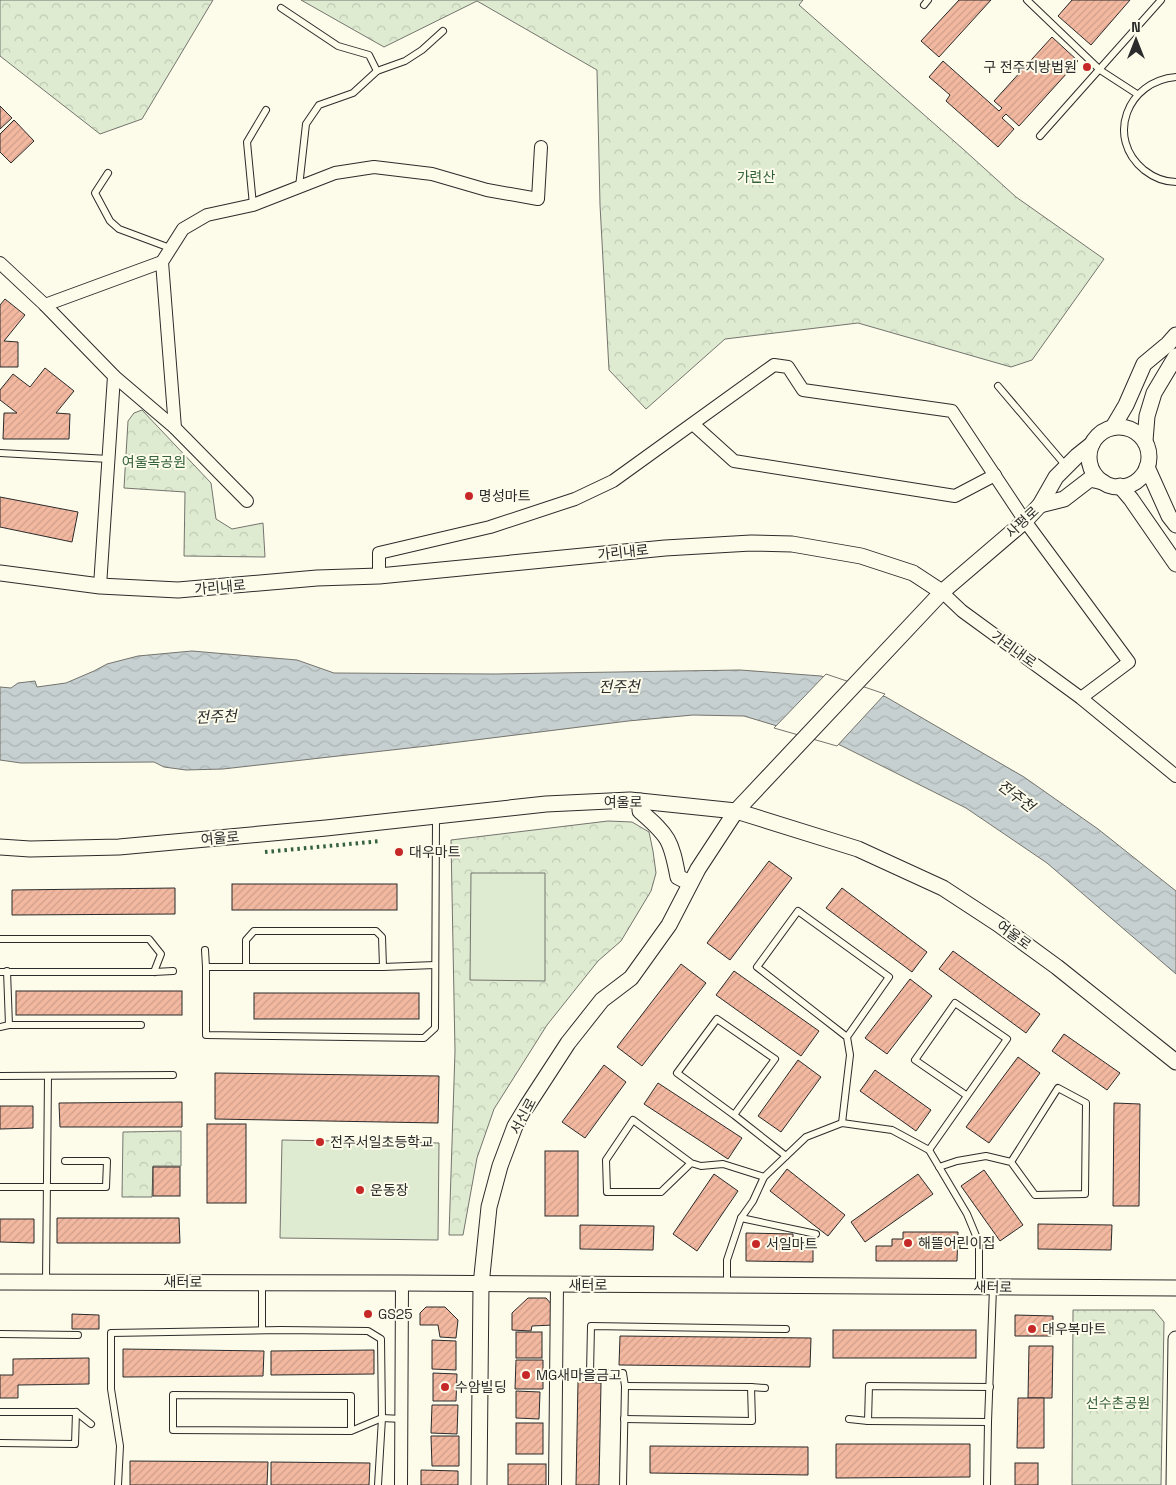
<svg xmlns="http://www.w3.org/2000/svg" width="1176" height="1485" font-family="'Space Grotesk','Noto Sans KR',sans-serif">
<defs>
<pattern id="forest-crowns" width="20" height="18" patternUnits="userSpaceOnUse" patternTransform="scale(1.25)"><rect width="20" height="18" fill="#deebd1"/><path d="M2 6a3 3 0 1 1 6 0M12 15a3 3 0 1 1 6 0" fill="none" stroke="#bfcab4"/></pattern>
<pattern id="water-waves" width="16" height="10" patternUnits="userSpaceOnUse" patternTransform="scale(1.25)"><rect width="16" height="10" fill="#c7d0d0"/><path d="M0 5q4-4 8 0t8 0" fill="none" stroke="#abb3b3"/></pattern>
<pattern id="building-hatch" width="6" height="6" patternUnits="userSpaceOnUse" patternTransform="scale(1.25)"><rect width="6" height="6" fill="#f2b8a0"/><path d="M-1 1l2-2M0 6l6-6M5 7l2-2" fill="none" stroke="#d09e8a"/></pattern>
</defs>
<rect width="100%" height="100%" fill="#fdfbea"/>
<g fill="url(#forest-crowns)" stroke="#74746e">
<path d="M0 0H213L142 119 100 134 0 56Z"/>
<path d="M301 0H803L799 5 963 149 1016 197 1104 259 1032 360 1011 367 858 323 725 339 646 409 609 370 600 205 597 70 477 1 384 47Z"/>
<path d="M142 410 211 483 216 519 232 529 263 523 265 557 184 556 185 492 124 488 128 421 134 413Z"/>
<path d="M608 821 632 822 649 832 653 851 656 873 651 891 621 941 598 961 547 1025 494 1109 477 1158 463 1235H449L455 1051 451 840Z"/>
<path d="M181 1131V1166H153L152 1197H122L123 1132Z"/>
<path d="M1073 1310H1154L1164 1322 1161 1485H1072Z"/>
</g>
<g fill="#deebd1" stroke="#74746e">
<path d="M471 873H545V981L470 980Z"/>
<path d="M282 1140 439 1143 438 1240 280 1238Z"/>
</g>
<path fill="url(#water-waves)" stroke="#74746e" d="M192 651 297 660 334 673 495 674 740 670 821 676 886 697 1024 777 1098 829 1176 891V974L1047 863 966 808 840 745 744 716 693 715 628 721 427 746 223 769 186 770 164 767 154 762 21 763 0 760V687L11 688 18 683 35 681 37 687 66 683 94 671 107 664 138 656Z"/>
<path fill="#fdfbea" stroke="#74746e" d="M826 674 885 694 837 746 774 728Z"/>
<g fill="url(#building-hatch)" stroke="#2b2b2b">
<path d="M959 0H991L939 57 921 41Z"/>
<path d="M1072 0H1130L1091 45 1058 16Z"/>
<path d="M1052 37 1078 61 1019 126 1006 114 1002 118 1014 129 998 147 946 101 950 95 929 77 943 61 999 111 1002 108 994 101Z"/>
<path d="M0 106 12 118 0 129Z"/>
<path d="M14 120 34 141 11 163 0 152V134Z"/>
<path d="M5 299 25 315 4 341 18 342V367H0V305Z"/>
<path d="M45 368 74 391 56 413 70 414 69 439H3L4 413H17L0 400V390L13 374 30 387Z"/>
<path d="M0 497 78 512 72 542 0 527Z"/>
<path d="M769 861 792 878 730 960 707 943Z"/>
<rect x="232" y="884" width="165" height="26"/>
<path d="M175 888V914L12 915V890Z"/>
<path d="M842 888 927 952 912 972 826 908Z"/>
<path d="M953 951 1040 1014 1026 1033 939 969Z"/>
<path d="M681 964 706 983 642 1066 617 1047Z"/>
<path d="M734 971 819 1031 801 1056 716 995Z"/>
<path d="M910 979 932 996 887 1054 865 1038Z"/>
<rect x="16" y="991" width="166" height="24"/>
<rect x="254" y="993" width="165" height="26"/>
<path d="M1064 1034 1120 1073 1107 1090 1052 1051Z"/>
<path d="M1018 1057 1040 1073 989 1143 966 1127Z"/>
<path d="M798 1060 821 1077 781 1132 758 1116Z"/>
<path d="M604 1065 626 1082 585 1138 562 1122Z"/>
<path d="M875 1070 931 1110 916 1131 860 1091Z"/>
<path d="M215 1073 439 1076 438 1123 215 1119Z"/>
<path d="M658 1083 742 1138 728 1159 644 1104Z"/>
<path d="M182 1102V1127H60L59 1103Z"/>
<path d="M1114 1103 1140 1104 1139 1206H1113Z"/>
<path d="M0 1106H33V1128L0 1129Z"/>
<rect x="207" y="1124" width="39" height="79"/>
<rect x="545" y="1151" width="33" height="65"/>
<rect x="153" y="1167" width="27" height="29"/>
<path d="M787 1169 845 1215 828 1236 770 1191Z"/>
<path d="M984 1170 1023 1225 1000 1241 961 1186Z"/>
<path d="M714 1174 738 1191 697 1251 673 1234Z"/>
<path d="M918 1174 933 1194 865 1242 851 1222Z"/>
<path d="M57 1218H179L180 1243H57Z"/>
<path d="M0 1219H34V1243L0 1242Z"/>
<path d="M1038 1224 1112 1225 1111 1250 1038 1249Z"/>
<path d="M580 1225 654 1226 653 1250 580 1249Z"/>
<path d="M903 1232H958L957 1261H876V1246H892V1239H903Z"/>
<path d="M746 1233 793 1234V1245L813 1246V1262L746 1261Z"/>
<path d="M528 1298H546L553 1306V1325L532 1326 531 1331 512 1330V1313Z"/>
<path d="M426 1307H445L458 1320 456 1338 440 1337 438 1325H420V1313Z"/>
<path d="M72 1314 99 1315V1329H72Z"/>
<path d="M1015 1315 1053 1316V1336H1015Z"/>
<rect x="833" y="1330" width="143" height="28"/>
<rect x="516" y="1332" width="26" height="26"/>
<path d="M620 1336 811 1338 810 1367 619 1365Z"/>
<path d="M432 1340 456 1341V1370L432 1369Z"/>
<path d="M1029 1346H1053L1052 1398H1028Z"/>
<path d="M123 1349 264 1351 263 1376 123 1377Z"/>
<path d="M374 1350V1374L271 1375V1351Z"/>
<path d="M89 1358V1384L18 1385V1398H0V1375H13V1359Z"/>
<path d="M516 1360H543V1389H515Z"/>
<path d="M433 1373 457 1374 456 1401H433Z"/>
<path d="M578 1382 601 1383 599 1485H576Z"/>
<path d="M516 1391 540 1392 539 1419 516 1418Z"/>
<path d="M1018 1398H1044V1448H1017Z"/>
<path d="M432 1405H458L457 1434 431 1433Z"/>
<rect x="516" y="1423" width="27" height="31"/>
<path d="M431 1436H459V1466H432Z"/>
<path d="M836 1444H970V1477L836 1478Z"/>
<path d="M650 1446 808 1447V1475L650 1473Z"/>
<path d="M130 1461 268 1462 267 1485H130Z"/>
<path d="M271 1462 370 1463 369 1485H271Z"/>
<rect x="1015" y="1463" width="23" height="22"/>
<rect x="508" y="1464" width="38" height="21"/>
<path d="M421 1470 458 1471V1485H421Z"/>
</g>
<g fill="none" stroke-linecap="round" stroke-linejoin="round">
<defs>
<g id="service">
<path d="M1027 0 1100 70 1137 94"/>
<path d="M924 5 928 0"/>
<path d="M281 8 338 46 369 55 377 71"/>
<path d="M1176 77C1127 81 1105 138 1144 170 1153 177 1164 182 1176 182"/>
<path d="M1040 136 1161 0"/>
<path d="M108 173 95 193 110 221 119 229 170 248"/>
<path d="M299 187 306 124 319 105 353 93 377 71 405 61 422 50 443 31"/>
<path d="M253 205 247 142 266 110"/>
<path d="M998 386 1066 466"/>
<path d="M0 453 109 459"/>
<path d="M0 939H149L161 954 154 972"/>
<path d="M205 950 206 967H383L435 965"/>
<path d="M206 967V1035L424 1038 435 1028 436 817"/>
<path d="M246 967V940L254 931H376L382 937 383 967"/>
<path d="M7 971 9 1025H141"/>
<path d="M0 972H154L173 971"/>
<path d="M0 1027 9 1025"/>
<path d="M0 1076 173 1075"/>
<path d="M734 1115 775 1059 717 1019 677 1073 734 1115 786 1156"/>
<path d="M842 1123 850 1055 847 1037 889 977 798 911 757 967 847 1037"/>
<path d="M929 1150 1007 1039 955 1003 915 1060 966 1095"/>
<path d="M691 1163 661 1192H607L606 1160 633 1120 691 1163 701 1166 723 1164 764 1177"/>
<path d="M939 1167 957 1161 986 1156 1011 1162 1058 1088 1086 1103 1085 1194 1035 1195 1011 1162"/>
<path d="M0 1187H106L107 1161H65"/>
<path d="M741 1218 816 1234"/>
<path d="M46 1281 48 1076"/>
<path d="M727 1284V1260L741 1218 753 1201 764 1177 806 1137 842 1123 892 1130 929 1150 967 1214 979 1243V1286"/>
<path d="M262 1330V1283"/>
<path d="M0 1334 78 1335"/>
<path d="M751 1387 765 1388"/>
<path d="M0 1412H76L75 1444 0 1443"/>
<path d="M76 1412 91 1424"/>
<path d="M624 1419 752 1421 751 1387 625 1386"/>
<path d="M849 1419 868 1421"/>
<path d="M988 1422 868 1421 869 1386 990 1387"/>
<path d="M351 1431V1396L173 1395V1430L351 1431 382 1418 402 1419"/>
<path d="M118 1485 120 1446 111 1389V1333L281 1330 368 1331 381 1339 382 1418 378 1485"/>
<path d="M623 1485 625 1386 623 1373H590L591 1326 786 1329"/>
<path d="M987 1485 988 1422 993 1288"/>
</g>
<g id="minor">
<path d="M0 263 45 305 114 376 100 586"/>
<path d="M45 305 162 262"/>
<path d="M114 376 175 428 247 501"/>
<path d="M693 424 734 461 955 496 995 475"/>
<path d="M175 428 162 262 183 229 207 215 253 205 335 173 374 167 432 174 487 190 538 199 541 147"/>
<path d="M379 576V553L490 527 575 499 613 481 774 365 788 367 803 390 952 411 1025 521 1129 662 1081 698"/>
<path d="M942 592 962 611 1081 698 1176 776"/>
<path d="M401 1485 402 1283"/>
<path d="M555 1485 557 1284"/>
</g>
<g id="tertiary">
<path d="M1113 427 1126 405 1144 364 1168 344 1176 335"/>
<circle cx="1119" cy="457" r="30"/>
<path d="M1145 441 1147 416 1154 393 1176 356"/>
<path d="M1147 467 1169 516 1176 525"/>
<path d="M1120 486 1131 499 1176 564"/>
<path d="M1040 505 1064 499 1090 479 1103 482"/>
<path d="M0 573 100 586 178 590 317 578 379 576 665 548 751 543 792 544 861 556 913 573 942 592"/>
<path d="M640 801V811C669 836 671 840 678 877L690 883"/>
<path d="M0 847 30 849 119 847 326 828 546 804 630 800 736 811 858 849 943 888 998 924 1057 967 1176 1062"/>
<path d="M0 1282 402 1283 1176 1288"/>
<path d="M479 1485 481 1285 489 1207 500 1166 515 1126 527 1106 568 1043 602 1000 631 978 669 925 698 869 736 811 942 592 1025 521 1040 505 1056 477 1077 456 1092 444"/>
<path d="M1174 1485 1176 1339"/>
</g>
</defs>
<use href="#service" stroke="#2b2b2b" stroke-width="8"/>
<use href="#minor" stroke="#2b2b2b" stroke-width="14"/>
<use href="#tertiary" stroke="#2b2b2b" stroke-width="17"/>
<use href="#service" stroke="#fdfbea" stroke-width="6"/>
<use href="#minor" stroke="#fdfbea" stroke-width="12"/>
<use href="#tertiary" stroke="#fdfbea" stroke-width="15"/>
<path stroke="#34623c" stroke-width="4" stroke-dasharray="2.5 4" stroke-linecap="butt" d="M265 852 381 841"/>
</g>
<g fill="#c62828" stroke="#fdfbea" stroke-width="2">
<circle cx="1087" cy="67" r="5"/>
<circle cx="469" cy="496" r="5"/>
<circle cx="399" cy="852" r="5"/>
<circle cx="320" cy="1142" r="5"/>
<circle cx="360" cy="1190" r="5"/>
<circle cx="908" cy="1243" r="5"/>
<circle cx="756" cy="1244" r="5"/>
<circle cx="368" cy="1314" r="5"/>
<circle cx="1032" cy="1329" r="5"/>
<circle cx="526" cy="1375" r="5"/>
<circle cx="445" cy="1387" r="5"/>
</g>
<g text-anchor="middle" stroke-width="4" stroke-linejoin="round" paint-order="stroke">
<g font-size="14" fill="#2b2b2b" stroke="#fdfbea" text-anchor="start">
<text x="1077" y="72" text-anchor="end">구 전주지방법원</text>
<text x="479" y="501">명성마트</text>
<text x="409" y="857">대우마트</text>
<text x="330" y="1147">전주서일초등학교</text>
<text x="370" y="1195">운동장</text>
<text x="918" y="1248">해뜰어린이집</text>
<text x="766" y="1249">서일마트</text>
<text x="378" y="1319">GS25</text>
<text x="1042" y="1334">대우복마트</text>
<text x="536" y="1380">MG새마을금고</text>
<text x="455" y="1392">수암빌딩</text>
</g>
<g font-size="14" fill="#34623c" stroke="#fdfbea">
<text x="756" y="182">가련산</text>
<text x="154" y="467">여울목공원</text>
<text x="1118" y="1408">선수촌공원</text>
</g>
<g font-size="14" fill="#2b2b2b" stroke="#fdfbea">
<text transform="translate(1022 522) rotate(-43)" y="5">사평로</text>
<text transform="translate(623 552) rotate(-6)" y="5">가리내로</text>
<text transform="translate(220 587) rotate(-5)" y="5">가리내로</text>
<text transform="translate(1014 649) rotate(36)" y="5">가리내로</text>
<text x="623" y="807">여울로</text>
<text transform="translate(220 838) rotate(-5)" y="5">여울로</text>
<text transform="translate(1014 935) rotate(36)" y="5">여울로</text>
<text transform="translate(523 1116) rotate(-62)" y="5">서신로</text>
<text x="183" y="1287">새터로</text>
<text x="588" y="1290">새터로</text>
<text transform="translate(993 1287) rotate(1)" y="5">새터로</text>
</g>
<g font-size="15" font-style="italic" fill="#2b2b2b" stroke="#fdfbea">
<text transform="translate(619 687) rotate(-1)" y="5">전주천</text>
<text transform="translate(216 717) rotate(-3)" y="5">전주천</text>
<text transform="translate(1016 796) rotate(37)" y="5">전주천</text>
</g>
</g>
<g transform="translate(1136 40)" stroke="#fdfbea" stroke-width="4" paint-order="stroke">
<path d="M0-4L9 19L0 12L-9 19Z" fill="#2b2b2b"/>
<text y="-8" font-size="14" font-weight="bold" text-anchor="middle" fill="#2b2b2b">N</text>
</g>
</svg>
